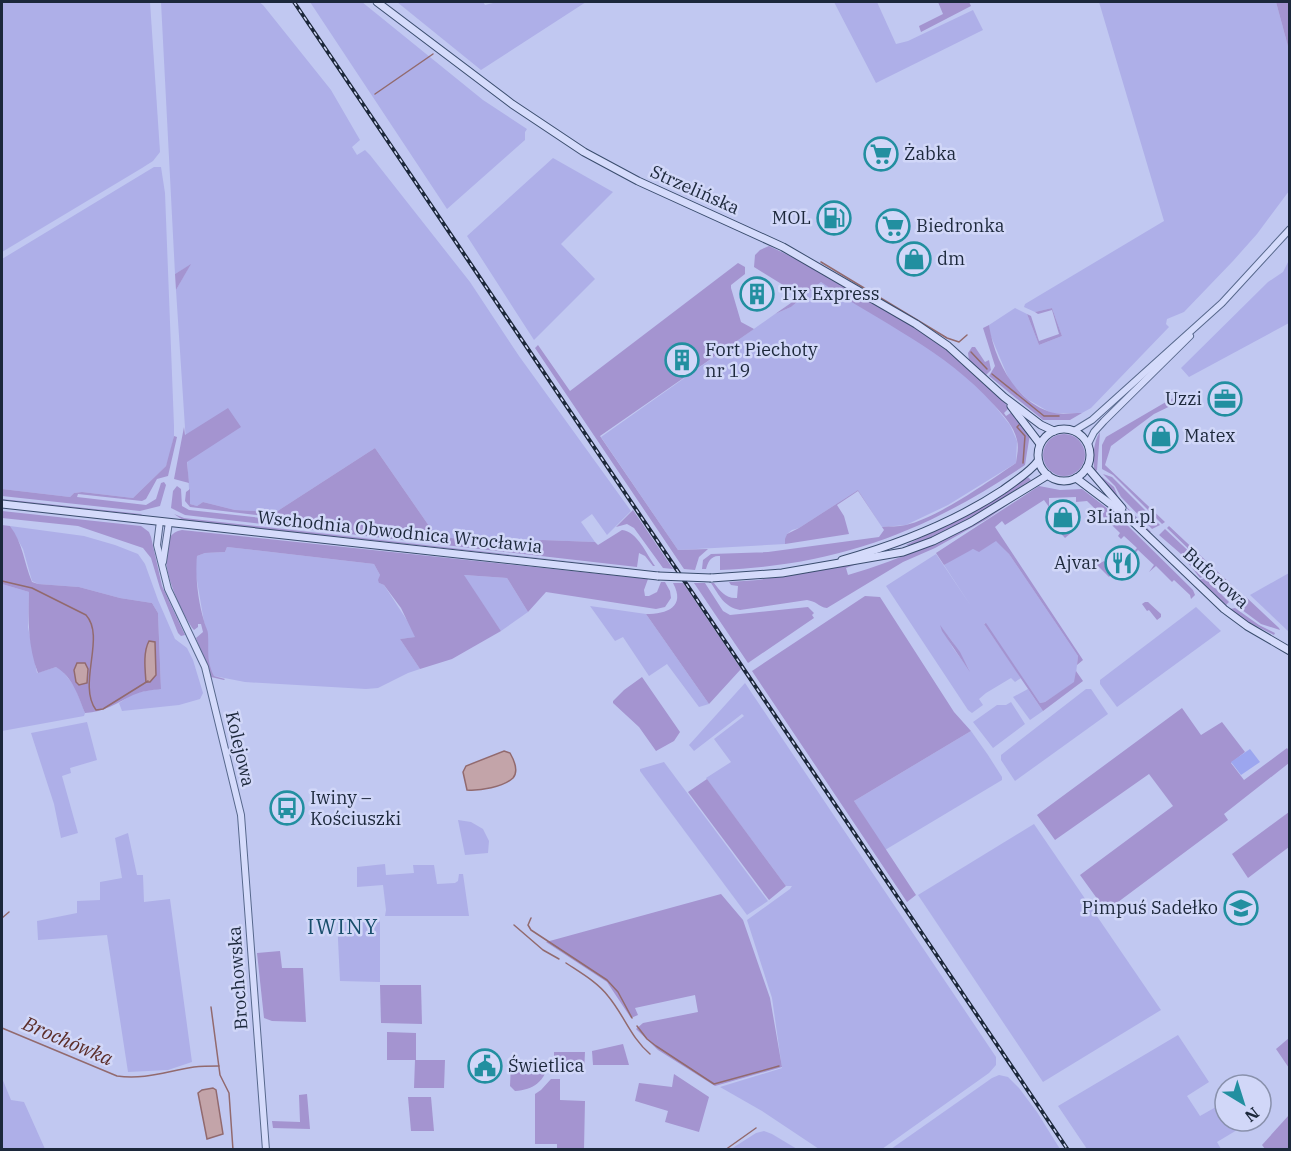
<svg xmlns="http://www.w3.org/2000/svg" width="1291" height="1151" font-family="'IBM Plex Serif',serif">
<rect width="100%" height="100%" fill="#c1c8f1"/>
<g fill="#aeafe8" fill-rule="evenodd">
<path d="M2 2H150L160 152 153 161 142 168 2 252Z"/>
<path d="M161 2H259L263 5 331 90 360 140 352 147 357 155 365 150 370 155 470 282 519 356 631 511 607 535 592 514 581 522 595 542 542 540 521 542 467 540 436 536 375 448 276 512 235 510 203 502 197 506 190 504 176 290 190 265 175 274Z"/>
<path d="M310 2H362L483 100 527 129 525 132V140L447 209Z"/>
<path d="M397 2H483L485 5 497 2H586L481 70Z"/>
<path d="M834 2H877L896 44 908 41 973 10 983 30 876 83Z"/>
<path d="M1099 2H1276L1289 50V191L1257 234 1233 261 1184 312 1167 319 1166 324 1169 327 1091 408 1082 413H1051L1027 399 1010 382 990 334 989 325 1015 308 1027 314 1039 345 1062 336 1052 308 1035 312 1024 307 1025 304 1164 221Z"/>
<path d="M553 158 613 192 561 244 595 279 534 340 467 236Z"/>
<path d="M154 167H161L165 193 174 426V436L169 458 166 466 133 498 82 492 74 493 70 497 2 489V259Z"/>
<path d="M1289 260V323L1189 377 1181 368 1268 282 1283 272Z"/>
<path d="M821 282 903 331 948 361 969 379 986 395 1010 425 1017 441 1016 463 948 505 906 525 882 527 858 490 799 528 792 530 787 534 785 544 678 550 601 437 775 314 791 307Z"/>
<path d="M10 526 84 536 115 545 138 554 145 564 158 600 175 639 187 648 193 660 203 693 200 699 179 705 122 711 119 703 135 693 161 688 158 613 152 603 120 598 79 587 38 584 32 581 23 549Z"/>
<path d="M996 540 1009 554 1078 656 1075 682 1045 702 1040 703 985 623 984 624 1021 678 1015 682 1011 678 986 693 979 699 983 705 972 713 968 710 886 586 936 554 971 606 944 565 960 554 973 549 980 551ZM941 627 952 641 970 671 953 648Z"/>
<path d="M227 547 374 564 380 575 379 583 384 585 412 628 416 637 400 639 420 669 408 673 378 688 366 689 245 682 214 676 210 669 207 650 208 635 204 622 195 569 197 556 205 553 225 552Z"/>
<path d="M1289 573V632L1250 595Z"/>
<path d="M463 575 507 578 528 612 501 631Z"/>
<path d="M2 584 29 592 28 627 37 673 56 667 61 669 75 687 85 713 84 716 2 731Z"/>
<path d="M590 606 646 614 709 704 699 707 667 664 649 676 623 637 615 641Z"/>
<path d="M1196 607 1221 631 1117 707 1100 684V680Z"/>
<path d="M745 683 996 1057V1065L989 1073 882 1149H819L762 1111 720 1087 782 1068 772 998 747 920 790 889 792 886H786L706 778 731 762 714 739 744 716 742 714 694 751 689 745Z"/>
<path d="M1028 689 1043 711 1030 720 1013 697Z"/>
<path d="M1086 689H1091L1108 714 1015 781 1001 760V755Z"/>
<path d="M1011 702 1025 724 993 748 973 722 997 705H1006Z"/>
<path d="M87 722 97 760 70 768 71 773 62 776 78 833 61 838 54 804 31 733Z"/>
<path d="M971 731 988 755 1002 777V780L885 850 854 801Z"/>
<path d="M664 762 768 901 747 915 640 771V769Z"/>
<path d="M458 820 471 822 483 829 489 841 488 853 465 855Z"/>
<path d="M1034 824 1161 1010 1043 1082 918 895Z"/>
<path d="M128 833 137 875H143L144 902 170 899 192 1062 168 1070 128 1072 107 935 38 940 37 921 77 913V901L100 900V882L122 878 115 838Z"/>
<path d="M385 864 386 875 414 873 413 865H434L437 884 455 883 458 881 459 874H463L469 916H385L386 910 383 885 357 887V867Z"/>
<path d="M337 919 380 920V982L340 981Z"/>
<path d="M1178 1035 1209 1082 1187 1096 1200 1116 1223 1103 1225 1106V1121H1237L1242 1127 1217 1142 1221 1149H1087L1058 1106Z"/>
<path d="M999 1075 1008 1077 1019 1088 1037 1112 1060 1149H891L992 1078Z"/>
<path d="M2 1078 11 1100 24 1102 45 1149H2Z"/>
<path d="M764 1131 772 1134 797 1149H731L756 1133Z"/>
</g>
<g fill="#a494d0">
<path d="M938 2H969L971 6 921 32 919 26 943 14Z"/>
<path d="M1276 2H1289V50Z"/>
<path d="M769 246 815 268 920 330 946 348 997 394 1009 408 1004 413 1006 416 1012 412 1030 434 1025 465C927 531 840 565 720 570V556C711 555 708 562 706 569H702L703 560 711 554 768 552 879 537 884 530 858 491 837 505 844 516 849 534 785 544V539L787 534 799 528 858 490 882 527C890 526 898 527 906 525 937 518 988 482 1016 463 1017 455 1019 448 1017 440 1014 426 1003 415 994 405 944 349 882 324 821 282L791 307 775 314 801 296 754 267 755 255 760 250Z"/>
<path d="M738 263 745 267V274L731 285V288L741 322 754 329 600 436 678 550 708 549 699 557 695 570 684 569 535 348 538 345 570 391Z"/>
<path d="M191 264 176 290 175 274Z"/>
<path d="M1052 308 1062 336 1039 345 1027 314 1031 316 1039 341 1059 334 1052 310 1038 314 1035 312Z"/>
<path d="M989 325C994 359 1015 401 1050 412 1059 415 1072 413 1082 413L1070 420H1043L989 376 995 366 983 328Z"/>
<path d="M972 347H975L985 362 989 360 991 370 985 376 969 360 968 353Z"/>
<path d="M1186 393 1193 395 1154 414 1111 446 1105 465 1165 522 1162 524 1113 475 1102 469V445L1106 437 1171 399Z"/>
<path d="M228 408 241 427 187 462 189 483 174 479 184 427 185 435Z"/>
<path d="M1100 432 1097 470 1095 472C1092 460 1093 442 1100 432Z"/>
<circle cx="1064" cy="455" r="21"/>
<path d="M174 436 177 437 168 476 157 479 146 499 142 501 78 494 77 497 146 505 156 499 161 483 164 482 166 485 160 506 140 511 2 496V489L70 497 74 493 82 492 133 498 166 466Z"/>
<path d="M375 448 436 536 467 540 521 542 542 540 595 542 598 545 622 530C637 531 647 555 655 566H653L645 556 639 553 637 567 185 515 171 508 173 491 177 486 181 489 182 506 189 510 271 519 277 516 276 513 265 516 190 507 185 501 186 492 190 489V504L197 506 203 502 235 510 276 512Z"/>
<path d="M1103 474 1112 477 1160 525 1152 529 1121 497 1115 486Z"/>
<path d="M1028 477 1031 480C1007 495 931 547 906 545L974 511Z"/>
<path d="M1099 477H1102L1114 487 1119 499 1151 532H1148Z"/>
<path d="M1035 486 987 519 935 548 903 562 827 608C818 607 819 602 807 600L740 610C724 607 719 595 711 583H714C720 591 726 599 737 598L738 586 731 585 729 582 758 580 860 563 846 568 848 575C916 555 977 526 1035 486Z"/>
<path d="M1039 486 1060 490 1082 489 1121 519 1193 590 1195 595 1191 599 1190 595 1174 580 1172 582 1156 566 1149 572 1154 565 1138 550 1132 556 1131 555 1137 548 1124 536 1121 539 1118 536 1120 533 1087 501 1076 502V497L1049 498V507L1044 500 1005 525 1002 521 995 527 1083 660 1077 665 1078 656 1009 554 996 541 979 552 973 549 944 565 936 553Z"/>
<path d="M2 499 141 514 142 515 2 500Z"/>
<path d="M633 510 673 569 663 568 634 528 627 524 616 527Z"/>
<path d="M2 511 141 526 149 532 151 537 162 586 185 635 181 636 178 633 160 588 151 558 143 548 78 526 2 518Z"/>
<path d="M174 514 184 518 638 569 183 520Z"/>
<path d="M1073 522 1069 526 1072 532 1065 538 1052 524Z"/>
<path d="M2 525 10 526C23 543 24 563 32 582L38 584 79 587 120 598 152 603 158 613 161 689C152 690 142 691 133 695 117 703 104 712 85 713 78 696 73 677 56 667L38 673C28 647 28 620 29 592L2 584Z"/>
<path d="M1169 526 1234 587 1230 598 1206 575 1199 559 1167 528Z"/>
<path d="M1165 529 1197 559 1205 576 1200 578 1181 554 1159 535Z"/>
<path d="M182 530 648 579 644 590 645 596H649L657 592 661 582H665L670 591 671 598 665 607 656 609 546 592 528 612 507 578 464 575 501 631 452 659 420 669 400 639 415 637 401 608 384 585 379 583 378 580 380 575 374 564 227 547 225 552 205 553 197 556C195 576 198 601 204 621 205 626 208 630 208 634 209 650 206 660 214 676L225 679 224 680 211 677 196 638 203 632 201 624H198V627L194 630C180 613 145 536 182 530Z"/>
<path d="M1104 561 1115 570 1109 577 1097 565Z"/>
<path d="M1205 578 1229 602 1226 605 1199 580Z"/>
<path d="M673 583H683L741 669 709 704 646 614C667 614 686 607 673 583Z"/>
<path d="M694 583H705L723 611 730 615 808 607 814 613 812 615 814 618 748 663Z"/>
<path d="M865 596 880 597 954 712 971 731 854 801 916 895 907 902 752 671Z"/>
<path d="M1246 597 1279 628 1280 630 1261 624 1234 604Z"/>
<path d="M1145 602H1148L1161 614V617L1157 620 1149 610 1147 611 1142 604Z"/>
<path d="M1235 608 1259 625 1275 633 1274 635 1246 621 1230 609Z"/>
<path d="M986 623 1040 703 1045 702 1074 682 1076 671 1083 681 1043 711 984 624Z"/>
<path d="M940 625 960 652 970 672 942 631Z"/>
<path d="M642 677 680 732 674 741 656 751 639 727 613 703V701L624 690Z"/>
<path d="M1182 708 1201 735 1222 722 1245 752 1231 763 1244 780 1287 748 1289 751V763L1224 814 1228 820 1106 911 1080 875 1173 806 1149 774 1055 840 1037 815Z"/>
<path d="M707 779 786 886 769 900 688 792Z"/>
<path d="M1289 812V847L1248 878 1232 854Z"/>
<path d="M721 894 743 920 770 998 782 1067 715 1086 658 1050 636 1029 643 1023 698 1012 695 995 635 1008 638 1015 631 1018 607 982 546 942Z"/>
<path d="M280 951 282 968H303L306 1022 272 1021 264 1018 257 953Z"/>
<path d="M380 985H421L422 1024 381 1023Z"/>
<path d="M387 1032 416 1033V1060H445L444 1088H414L415 1060H387Z"/>
<path d="M1289 1038V1068L1276 1049Z"/>
<path d="M623 1044 629 1065H593L592 1051Z"/>
<path d="M554 1052H585L584 1073 554 1072Z"/>
<path d="M511 1062H548C546 1081 533 1090 515 1091L510 1086Z"/>
<path d="M674 1074 709 1097 699 1132 665 1122 668 1111 635 1101 639 1083 672 1087Z"/>
<path d="M551 1079H560V1100L585 1101 584 1149H557V1144H535V1094L541 1090Z"/>
<path d="M307 1094 310 1129 273 1128 272 1121 300 1122 299 1095Z"/>
<path d="M408 1097H431L434 1131H411Z"/>
<path d="M1289 1115V1149H1265L1262 1145Z"/>
</g>
<path fill="#9ca6ef" d="M1250 749 1260 762 1241 775 1231 762Z"/>
<g fill="#c3a4a9" stroke="#926a6e" stroke-width="1.5">
<path d="M149 641 155 642 156 675 150 682H146C145 669 143 652 149 641Z"/>
<path d="M77 663H85L88 669 87 683 79 685 76 682 74 670Z"/>
<path d="M504 751 510 753C514 760 519 771 513 778 503 787 480 791 467 790L463 772 466 766Z"/>
<path d="M213 1088 216 1090 223 1134 207 1139 198 1093 202 1090Z"/>
</g>
<g fill="none" stroke-linecap="round" stroke-linejoin="round">
<g stroke="#926a6e" stroke-width="1.5">
<path d="M375 94 433 54"/>
<path d="M821 262 947 338 959 342 967 335"/>
<path d="M971 352 987 369"/>
<path d="M992 374 1044 416H1059"/>
<path d="M1019 425 1017 427 1025 436 1023 463"/>
<path d="M2 581 32 588 86 615C106 637 77 684 96 710L103 709 148 681"/>
<path d="M2 918 9 912"/>
<path d="M531 918 528 925 531 930 607 980 618 992 632 1018"/>
<path d="M514 925 543 950 559 959"/>
<path d="M566 963C581 973 597 982 608 996 624 1015 631 1038 650 1054"/>
<path d="M211 1007 220 1075 229 1093 233 1150"/>
<path d="M637 1026 647 1039 656 1046 714 1084 779 1066"/>
<path d="M2 1028 117 1076C145 1080 167 1071 194 1067 203 1066 211 1066 219 1066"/>
<path d="M725 1150 756 1128"/>
</g>
<defs>
<g id="tertiary">
<path d="M1074 431 1092 420 1222 303 1290 229"/>
<path d="M1088 444 1094 432 1104 421 1190 336"/>
<path d="M160 521 157 545 168 589 205 667 241 815 266 1150"/>
<path d="M163 562 169 522"/>
</g>
<g id="secondary">
<path d="M377 2 512 104 584 152 638 181 783 247 916 324 948 346 1004 397 1041 425 1054 431"/>
<path d="M1011 406 1040 444"/>
<circle cx="1064" cy="455" r="26"/>
<path d="M1087 467 1122 508"/>
<path d="M1076 478 1129 518 1224 609 1247 626 1290 651"/>
<path d="M2 504 658 576"/>
<path d="M842 560C899 544 953 523 1003 490 1015 481 1029 473 1038 461"/>
<path d="M711 578 782 573 903 552 933 541 971 522 1048 475"/>
</g>
</defs>
<use href="#tertiary" stroke="#57688c" stroke-width="8"/>
<use href="#secondary" stroke="#3a4d6e" stroke-width="9"/>
<use href="#tertiary" stroke="#d5dbfb" stroke-width="6"/>
<use href="#secondary" stroke="#d5dbfb" stroke-width="7"/>
<defs>
<path id="rail" d="M294 2 1068 1150"/>
</defs>
<use href="#rail" stroke="#1c283b" stroke-width="4"/>
<use href="#rail" stroke="#d1d7f8" stroke-width="1.5" stroke-dasharray="4.5" stroke-linecap="butt"/>
<defs>
<path id="secondary-bridge" d="M658 576 711 578"/>
</defs>
<use href="#secondary-bridge" stroke="#3a4d6e" stroke-width="9" stroke-linecap="butt"/>
<use href="#secondary-bridge" stroke="#d5dbfb" stroke-width="7"/>
</g>
<defs>
<symbol id="supermarket-ring" viewBox="-11 -11 22 22"><circle r="9.5" fill="#d1d7f8" stroke="#228fa0" stroke-width="1.5"/><path d="M-6-5.5h2.5l.6 2H6L4.5 2H-2.5L-4.4-4H-6ZM-1.5 3.2a1.3 1.3 0 1 0 .1 0ZM3 3.2a1.3 1.3 0 1 0 .1 0Z" fill="#228fa0"/></symbol>
<symbol id="fuel-ring" viewBox="-11 -11 22 22"><circle r="9.5" fill="#d1d7f8" stroke="#228fa0" stroke-width="1.5"/><path d="M-5.5-6h7V0h2V4h1.3V-2.5L3-4.5l.8-.8L6-3V5H2.5V1h-1V6h-7ZM-4.2-4.7v3.2H.2V-4.7Z" fill="#228fa0"/></symbol>
<symbol id="shop-ring" viewBox="-11 -11 22 22"><circle r="9.5" fill="#d1d7f8" stroke="#228fa0" stroke-width="1.5"/><path d="M-5-2.5h2.3a2.7 3.5 0 0 1 5.4 0H5L5.5 6h-11ZM-1.5-2.5h3a1.5 2.3 0 0 0-3 0Z" fill="#228fa0"/></symbol>
<symbol id="building-ring" viewBox="-11 -11 22 22"><circle r="9.5" fill="#d1d7f8" stroke="#228fa0" stroke-width="1.5"/><path d="M-4-6H4V6H1V3H-1V6H-4ZM-2.5-4.3h1.7v1.8h-1.7ZM.8-4.3h1.7v1.8H.8ZM-2.5-1h1.7V.8h-1.7ZM.8-1h1.7V.8H.8Z" fill="#228fa0"/></symbol>
<symbol id="office-ring" viewBox="-11 -11 22 22"><circle r="9.5" fill="#d1d7f8" stroke="#228fa0" stroke-width="1.5"/><path d="M-6-3h4V-5.5h4V-3h4V5H-6ZM-1-4.5V-3h2v-1.5ZM-6 0V1H6V0Z" fill="#228fa0"/></symbol>
<symbol id="restaurant-ring" viewBox="-11 -11 22 22"><circle r="9.5" fill="#d1d7f8" stroke="#228fa0" stroke-width="1.5"/><path d="M-5-6h1v4h1v-4h1v4h1v-4h1v5L-1.5 .5V6h-2V.5L-5-1ZM5-6V6H3V1.5H1.5Q1.5-4 5-6Z" fill="#228fa0"/></symbol>
<symbol id="bus-ring" viewBox="-11 -11 22 22"><circle r="9.5" fill="#d1d7f8" stroke="#228fa0" stroke-width="1.5"/><path d="M-5-6H5V4H4V6H2V4H-2V6H-4V4H-5ZM-3.5-4V0h7V-4ZM-3.5 1.2v1.5H-2V1.2ZM2 1.2v1.5H3.5V1.2Z" fill="#228fa0"/></symbol>
<symbol id="school-ring" viewBox="-11 -11 22 22"><circle r="9.5" fill="#d1d7f8" stroke="#228fa0" stroke-width="1.5"/><path d="M0-5L7-2L0 1L-7-2ZM-4 1L0 2.5L4 1V4Q0 6-4 4Z" fill="#228fa0"/></symbol>
<symbol id="civic-ring" viewBox="-11 -11 22 22"><circle r="9.5" fill="#d1d7f8" stroke="#228fa0" stroke-width="1.5"/><path d="M-.6-6.5H3V-4.5H.6V-3L4-1V1h2V6H-6V1h2V-1L-.6-3ZM-1.2 2.5V6h2.4V2.5Z" fill="#228fa0"/></symbol>
</defs>
<g fill-rule="evenodd">
<use href="#supermarket-ring" x="862" y="135" width="38" height="38"/>
<use href="#fuel-ring" x="815" y="199" width="38" height="38"/>
<use href="#supermarket-ring" x="874" y="207" width="38" height="38"/>
<use href="#shop-ring" x="895" y="240" width="38" height="38"/>
<use href="#building-ring" x="738" y="275" width="38" height="38"/>
<use href="#building-ring" x="663" y="341" width="38" height="38"/>
<use href="#office-ring" x="1206" y="380" width="38" height="38"/>
<use href="#shop-ring" x="1142" y="417" width="38" height="38"/>
<use href="#shop-ring" x="1044" y="498" width="38" height="38"/>
<use href="#restaurant-ring" x="1103" y="544" width="38" height="38"/>
<use href="#bus-ring" x="268" y="789" width="38" height="38"/>
<use href="#school-ring" x="1222" y="889" width="38" height="38"/>
<use href="#civic-ring" x="466" y="1047" width="38" height="38"/>
</g>
<g text-anchor="middle" stroke-width="5" stroke-linejoin="round" paint-order="stroke">
<g font-size="18" fill="#1c283b" stroke="#d1d7f8" text-anchor="start">
<text x="904" y="160">Żabka</text>
<text x="811" y="224" text-anchor="end">MOL</text>
<text x="916" y="232">Biedronka</text>
<text x="937" y="265">dm</text>
<text x="780" y="300">Tix Express</text>
<text x="705" y="356">Fort Piechoty<tspan x="705" dy="21">nr 19</tspan></text>
<text x="1202" y="405" text-anchor="end">Uzzi</text>
<text x="1184" y="442">Matex</text>
<text x="1086" y="523">3Lian.pl</text>
<text x="1099" y="569" text-anchor="end">Ajvar</text>
<text x="310" y="804">Iwiny –<tspan x="310" dy="21">Kościuszki</tspan></text>
<text x="1218" y="914" text-anchor="end">Pimpuś Sadełko</text>
<text x="508" y="1072">Świetlica</text>
</g>
<g font-size="18" fill="#1c283b" stroke="#d1d7f8">
<text transform="translate(695 190) rotate(24)" y="6">Strzelińska</text>
<text transform="translate(400 532) rotate(6)" y="6">Wschodnia Obwodnica Wrocławia</text>
<text transform="translate(1216 578) rotate(42)" y="6">Buforowa</text>
<text transform="translate(240 749) rotate(77)" y="6">Kolejowa</text>
<text transform="translate(238 978) rotate(-94)" y="6">Brochowska</text>
</g>
<g font-size="20" font-style="italic" fill="#5c2e2a" stroke="#d1d7f8">
<text transform="translate(68 1041) rotate(23)" y="7">Brochówka</text>
</g>
<g font-size="21" letter-spacing="1.5" fill="#184e6b" stroke="#d1d7f8">
<text x="343" y="934">IWINY</text>
</g>
</g>
<rect width="1291" height="1151" fill="none" stroke="#1c283b" stroke-width="6"/>
<g transform="translate(1243 1103) rotate(142)"><circle r="28" fill="#d1d7f8" stroke="#8991ac" stroke-width="1.5"/>
<path d="M0-4.5L10 22L0 15L-10 22Z" fill="#228fa0"/>
<text y="-9" font-size="16" font-weight="bold" text-anchor="middle" fill="#1c283b">N</text>
</g>
</svg>
